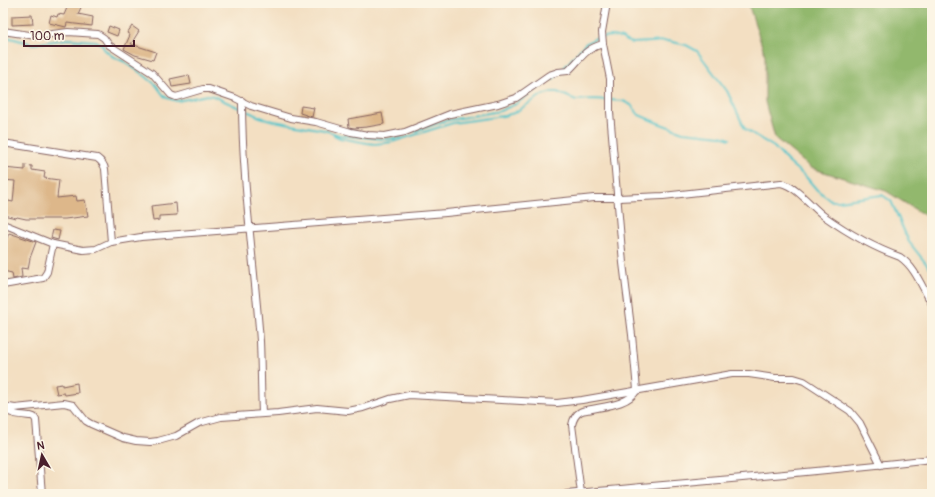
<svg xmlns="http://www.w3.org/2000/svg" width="935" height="497" font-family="Pangolin,sans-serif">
<rect width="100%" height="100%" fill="#fcf5e5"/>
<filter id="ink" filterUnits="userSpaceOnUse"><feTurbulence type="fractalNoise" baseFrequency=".025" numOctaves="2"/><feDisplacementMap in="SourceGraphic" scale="8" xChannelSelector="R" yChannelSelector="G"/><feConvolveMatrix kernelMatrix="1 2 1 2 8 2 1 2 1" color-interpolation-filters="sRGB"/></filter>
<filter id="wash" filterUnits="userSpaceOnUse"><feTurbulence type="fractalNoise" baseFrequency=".012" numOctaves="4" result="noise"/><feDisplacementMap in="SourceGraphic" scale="16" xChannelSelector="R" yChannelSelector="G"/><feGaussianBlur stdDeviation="0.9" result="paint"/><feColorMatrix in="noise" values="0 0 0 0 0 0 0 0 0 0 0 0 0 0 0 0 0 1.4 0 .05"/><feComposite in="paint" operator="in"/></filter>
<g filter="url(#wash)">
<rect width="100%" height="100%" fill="#f3dfc2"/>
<path fill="#92b86d" stroke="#6e6c4c" d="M748 3H932V220L886 191 811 168 775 138 765 102V55Z"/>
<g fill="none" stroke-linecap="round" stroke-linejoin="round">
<g stroke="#57c5cb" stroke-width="2">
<path d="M3 36 33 44 68 39 95 41 102 44 104 49 112 56 125 62 145 76 156 85 164 96 167 98 177 101 208 95 213 96 260 117 274 121 324 130 339 135 382 139H390L401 136"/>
<path d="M563 69 585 44 596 38 601 37 612 36 622 38 626 41 633 43 668 41 686 45 697 51 727 91 745 129 774 147 788 162 806 177 817 190 832 201H839L882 195 891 201 909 242 932 271"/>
<path d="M415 131 444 121 500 111 516 104 548 80 553 79 557 75"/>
<path d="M334 135 340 138 367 143 375 144 392 142 453 123 503 116 514 113 542 95 552 92H557L576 100 593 99 623 101 631 105 639 115 658 123 683 132 721 136 730 139"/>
</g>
</g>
<g id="blocks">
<g fill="#ddb78a">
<path d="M69 3H83L78 14 93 17 92 26 67 23 66 27 49 23 51 15 57 17 58 14 64 15Z"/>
<path d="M32 15 33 24 12 25V16Z"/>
<path d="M109 26 119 30 117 36 107 32Z"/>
<path d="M132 26 139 31 131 44 156 52 153 60 135 55 124 49 130 35 127 33Z"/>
<path d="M189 75 191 84 172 87 170 79Z"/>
<path d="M301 106 314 108 312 117 300 113Z"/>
<path d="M382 113 384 124 367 127 354 128 349 127 348 119Z"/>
<path d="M25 165 32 166V170L45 172 44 178 59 180 57 198 76 196 77 201 85 200 88 216 65 219H26L17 217 16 218 3 215 4 200 13 202 15 181 3 180V168L25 170Z"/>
<path d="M176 203 177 215 159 216V220L153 221 151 206Z"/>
<path d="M53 230 60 231 58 240 51 238Z"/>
<path d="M9 233 36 242 30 258 28 269 21 268 22 277 13 279 12 273 3 271V248Z"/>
<path d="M77 383 78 393 65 395 64 393 57 394 55 385 62 384V386Z"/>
</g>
</g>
</g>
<g filter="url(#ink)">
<use href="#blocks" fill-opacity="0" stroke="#856260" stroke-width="1"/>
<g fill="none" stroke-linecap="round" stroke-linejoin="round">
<defs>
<g id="minor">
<path d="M3 31 36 36 68 32 98 34 104 38 109 45 152 73 171 95 176 97 203 89H209L235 98 251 106 291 118 316 122 351 132 368 135 385 136 405 132 450 114 498 104 516 98 549 75 558 72 568 71C581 59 584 49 603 44"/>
<path d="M242 101C242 181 254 261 260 341 261 365 261 389 262 414"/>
<path d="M3 143 97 158C101 161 104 164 105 169L111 242"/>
<path d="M3 224 53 244 83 250 96 249 111 242 141 237 446 213 594 198H618L663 196 781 183C796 186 812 207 824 216 848 233 872 247 900 257 916 268 922 288 932 304"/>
<path d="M3 285 43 278 47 272 53 244"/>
<path d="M3 406 15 408 64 403 73 405 86 421 91 424 123 438 136 441 150 442 158 441 176 436 199 423 221 417 278 413 317 408 348 411 363 408 390 399 409 395 557 403 582 400 732 374H749L775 378H794L804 381 850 411 860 423 881 465"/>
<path d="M3 406C8 415 21 415 31 416L34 417 36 420 42 494"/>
<path d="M581 493 572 425C573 420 575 415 580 412 583 410 588 410 592 409 607 406 629 404 637 390L632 335 623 263 610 112V79L603 44 602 32 607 3"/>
<path d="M567 494C689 482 811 473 932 459"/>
</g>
</defs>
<use href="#minor" stroke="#856260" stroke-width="8"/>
<use href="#minor" stroke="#fff" stroke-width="6"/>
</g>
</g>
<rect width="935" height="497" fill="none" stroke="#fcf5e5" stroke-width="16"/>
<g transform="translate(42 455) rotate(351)" stroke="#fcf5e5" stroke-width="3" paint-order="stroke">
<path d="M0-3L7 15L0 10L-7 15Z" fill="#4a1f2b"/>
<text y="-6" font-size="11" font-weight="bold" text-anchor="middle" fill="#4a1f2b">N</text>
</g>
<path d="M24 40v6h110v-6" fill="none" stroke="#4a1f2b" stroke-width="2"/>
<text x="30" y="40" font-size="12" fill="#4a1f2b" stroke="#fcf5e5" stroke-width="3" paint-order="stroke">100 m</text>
</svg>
